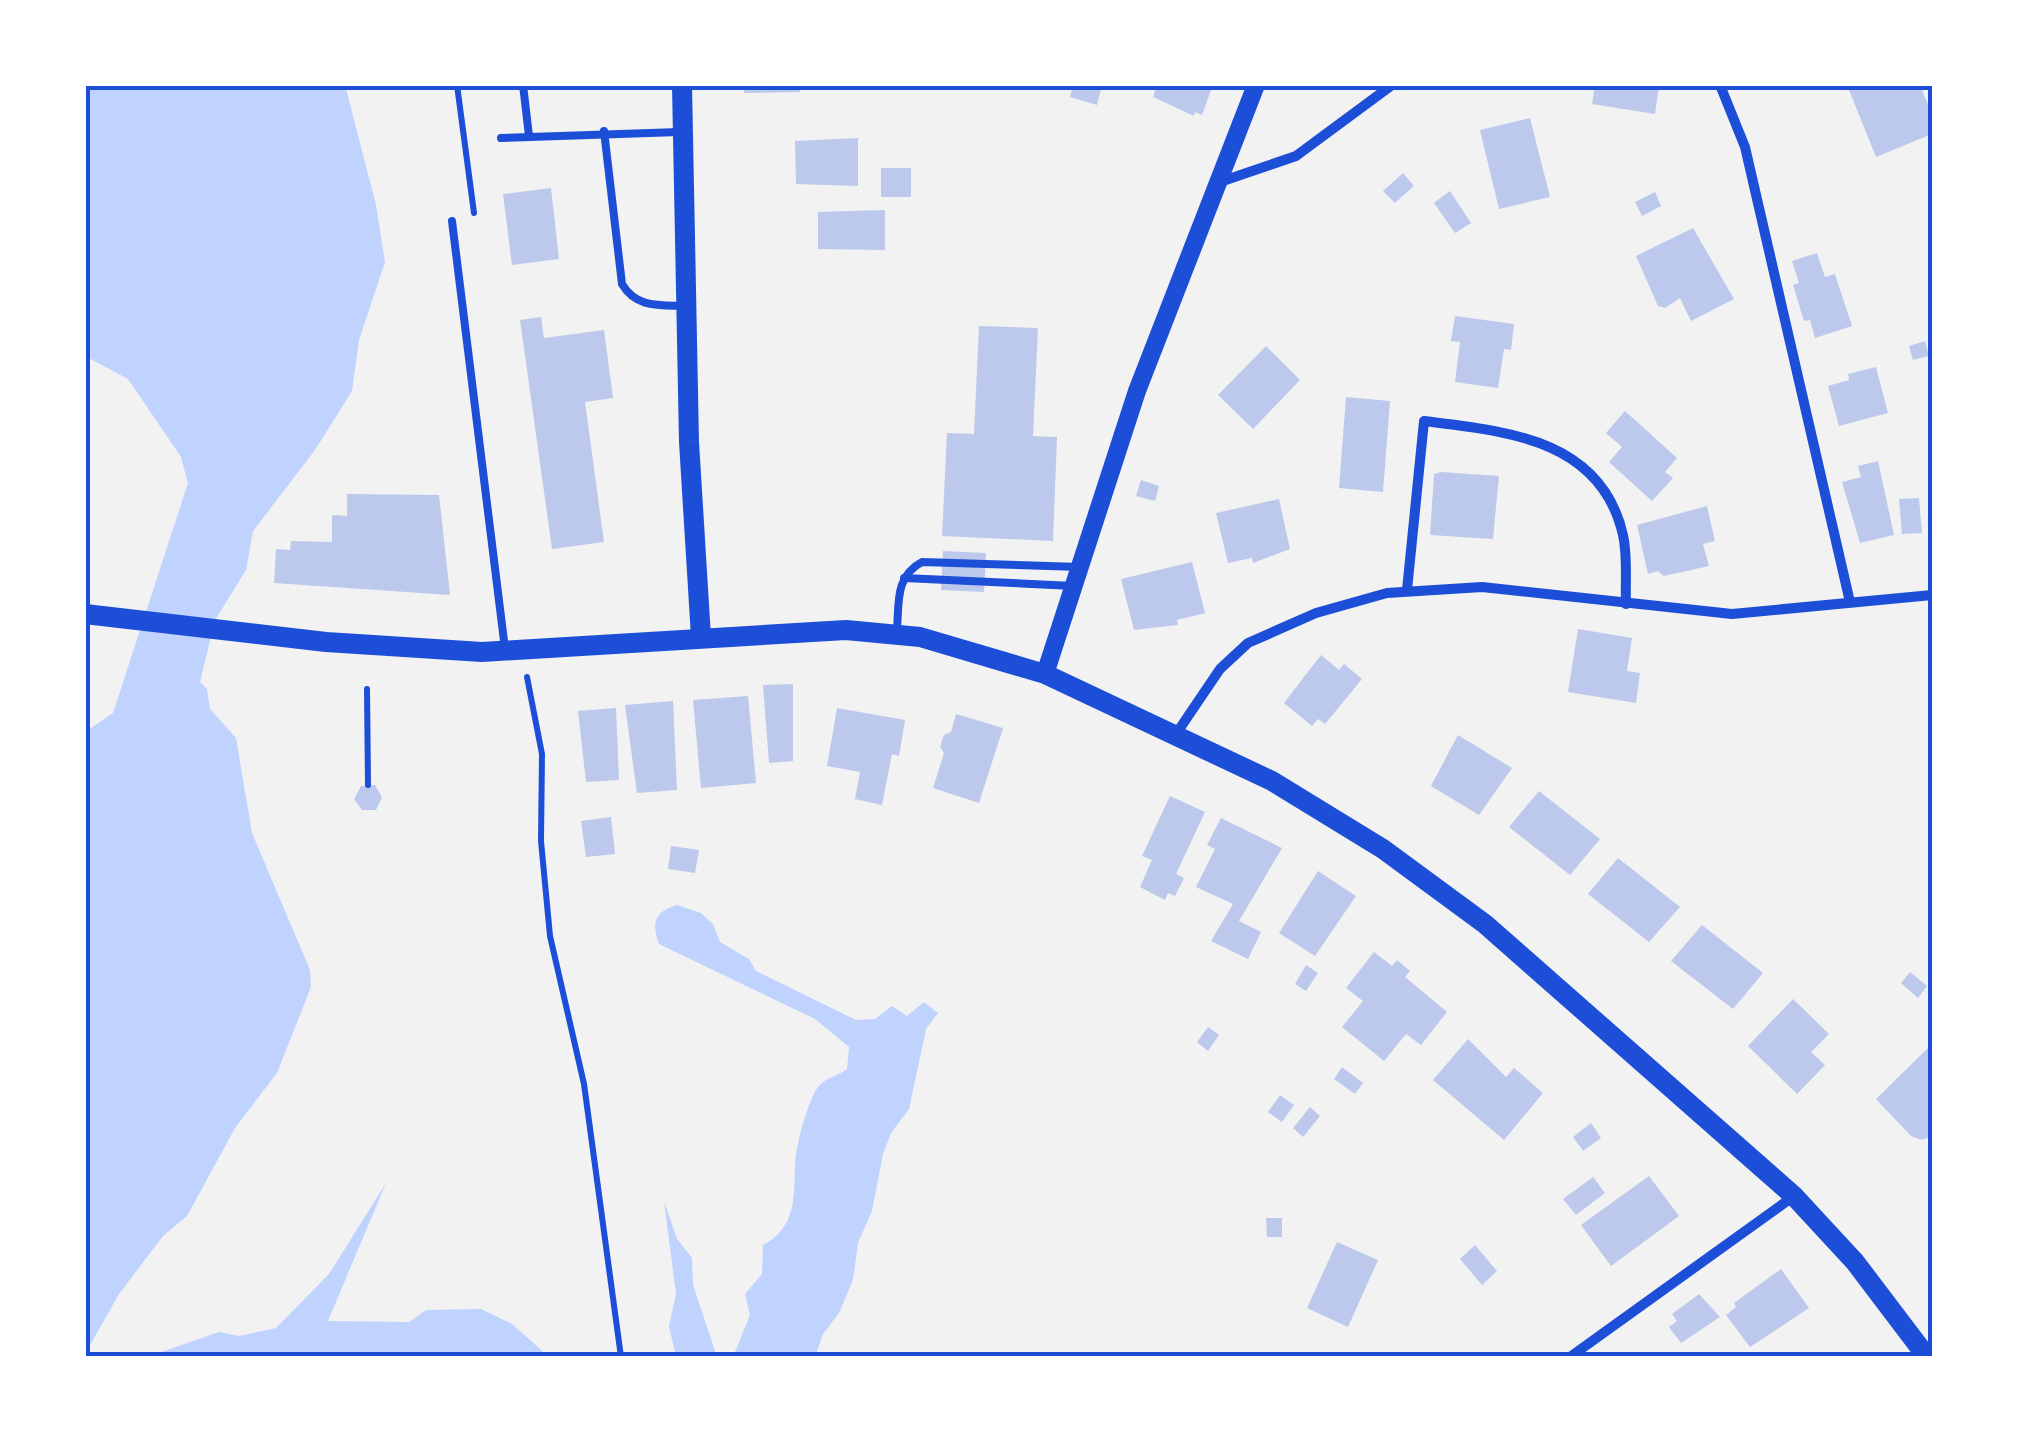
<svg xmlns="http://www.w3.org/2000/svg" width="2017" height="1442" font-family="'Archivo Narrow',sans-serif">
<rect width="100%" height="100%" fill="#f2f2f2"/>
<g fill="#bfd3fe">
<path d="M85 85H345L376 205 385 262 359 340 352 391 315 450 253 531 246 570 215 620 200 682 207 689 210 709 236 738 252 833 310 970 311 987 277 1073 235 1128 187 1216 163 1236 119 1294 85 1354V732L113 713 188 483 181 457 128 379 85 356Z"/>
<path d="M677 905 701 913 713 924 720 942 749 959 756 971 856 1020 875 1019 892 1006 907 1016 924 1002 938 1013 926 1029 909 1109 891 1133 883 1154 872 1211 858 1243 853 1280 839 1313 823 1334 815 1357H733L750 1315 745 1294 762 1274 763 1245C796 1228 794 1198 795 1165 796 1145 806 1108 816 1090 824 1077 837 1077 847 1069L849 1047 815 1019 659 944C651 923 655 911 677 905Z"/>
<path d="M386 1183 328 1321 409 1322 426 1310 481 1309 512 1324 549 1357H147L219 1332 239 1336 276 1328 329 1274Z"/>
<path d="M664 1201 677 1239 692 1258 693 1285 717 1357H676L669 1326 676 1294Z"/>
</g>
<g fill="#bdc9ec">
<path d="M744 85H799L800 92 744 93Z"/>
<path d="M1073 85H1102L1097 105 1070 97Z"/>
<path d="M1157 85H1213L1202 115 1195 112 1194 116 1153 97Z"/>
<path d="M1595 85H1659L1655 114 1592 104Z"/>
<path d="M1847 85H1920L1932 114V134L1876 157Z"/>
<path d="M1530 118 1550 197 1499 209 1480 130Z"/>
<path d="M858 138V186L796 184 795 141Z"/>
<rect x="881" y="168" width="30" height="29"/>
<path d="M1403 173 1414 186 1395 203 1383 191Z"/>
<path d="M551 188 559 259 512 265 503 194Z"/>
<path d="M1450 191 1471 223 1455 233 1434 203Z"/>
<path d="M1655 192 1661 206 1642 216 1635 202Z"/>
<path d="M885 210V250L818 249V212Z"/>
<path d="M1693 228 1734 299 1691 321 1680 298 1665 308 1658 306 1636 256Z"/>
<path d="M1817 253 1825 277 1835 274 1852 326 1815 338 1810 320 1804 321 1793 285 1799 283 1792 261Z"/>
<path d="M1455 316 1514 324 1511 350 1504 349 1498 388 1455 382 1460 342 1451 341Z"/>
<path d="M541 317 544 338 604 330 613 398 585 402 604 542 552 549 520 320Z"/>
<path d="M979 326 1038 328 1033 436 1057 437 1053 541 942 536 947 433 974 434Z"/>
<path d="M1925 341 1929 356 1913 360 1909 346Z"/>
<path d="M1266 346 1300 380 1253 429 1218 395Z"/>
<path d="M1876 367 1888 413 1839 426 1828 386 1849 380 1848 374Z"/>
<path d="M1346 397 1390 401 1383 492 1339 488Z"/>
<path d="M1625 411 1677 458 1665 472 1673 478 1652 501 1609 462 1622 447 1606 433Z"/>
<path d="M1878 461 1894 535 1860 543 1842 482 1861 477 1858 466Z"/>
<path d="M1441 472 1499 476 1493 539 1430 535 1434 474Z"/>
<path d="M1141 480 1159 486 1155 501 1136 496Z"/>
<path d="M347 494 439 495 450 595 274 583 276 549 290 550 291 541 332 542V515L347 516Z"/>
<path d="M1919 498 1922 533 1902 534 1899 499Z"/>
<path d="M1279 499 1290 549 1253 563 1252 558 1228 563 1216 513Z"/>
<path d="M1707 506 1715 541 1703 544 1709 566 1664 576 1658 571 1648 574 1637 525Z"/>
<path d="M943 551 986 553 984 592 941 590Z"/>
<path d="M1192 562 1205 613 1177 620 1178 625 1134 630 1121 579Z"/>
<path d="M1578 629 1632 638 1627 671 1640 673 1636 703 1568 692Z"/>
<path d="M1321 655 1339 670 1344 664 1362 679 1325 724 1318 719 1312 726 1284 703Z"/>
<path d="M793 684V761L769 763 763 685Z"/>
<path d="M748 696 756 783 701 788 693 700Z"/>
<path d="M673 701 677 790 637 793 625 705Z"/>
<path d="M616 708 619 780 586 782 578 711Z"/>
<path d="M837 708 905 720 899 756 892 754 882 805 855 799 860 772 827 766Z"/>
<path d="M956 714 1003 728 979 803 933 788 944 753 940 747 944 735 951 732Z"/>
<path d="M1458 735 1512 768 1479 815 1431 786Z"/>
<path d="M375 785 382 797 376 810H362L354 799 361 786Z"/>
<path d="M1539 791 1600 839 1570 875 1509 827Z"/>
<path d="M1170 796 1205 812 1176 874 1184 878 1175 896 1168 893 1165 900 1140 887 1152 860 1142 856Z"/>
<path d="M611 817 615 854 586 857 581 821Z"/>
<path d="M1221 818 1282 848 1239 921 1261 932 1248 959 1211 941 1233 904 1196 887 1215 849 1207 845Z"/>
<path d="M671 846 699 850 695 873 668 869Z"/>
<path d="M1618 858 1680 907 1649 942 1588 894Z"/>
<path d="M1318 871 1356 896 1315 956 1279 933Z"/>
<path d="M1702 925 1763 973 1733 1009 1671 961Z"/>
<path d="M1374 952 1392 966 1397 960 1410 971 1405 977 1447 1012 1421 1045 1406 1034 1384 1061 1342 1027 1363 1001 1346 988Z"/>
<path d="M1306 965 1318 973 1306 991 1295 984Z"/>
<path d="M1910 972 1927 986 1918 998 1901 983Z"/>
<path d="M1793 999 1829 1034 1811 1052 1825 1065 1797 1094 1748 1046Z"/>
<path d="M1208 1027 1219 1035 1208 1051 1197 1042Z"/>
<path d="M1468 1039 1506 1077 1514 1068 1543 1093 1504 1140 1433 1080Z"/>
<path d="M1932 1044V1136L1922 1140 1911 1136 1876 1099Z"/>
<path d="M1342 1067 1363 1083 1355 1094 1334 1079Z"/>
<path d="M1280 1095 1294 1105 1282 1122 1268 1112Z"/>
<path d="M1310 1107 1320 1116 1303 1137 1293 1128Z"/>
<path d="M1591 1123 1601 1138 1583 1151 1573 1137Z"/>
<path d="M1649 1176 1679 1216 1611 1266 1581 1225Z"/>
<path d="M1593 1177 1605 1193 1576 1215 1563 1199Z"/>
<path d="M1266 1218H1282V1237H1267Z"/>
<path d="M1337 1242 1378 1260 1348 1327 1307 1308Z"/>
<path d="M1475 1245 1497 1271 1482 1285 1460 1259Z"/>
<path d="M1781 1269 1809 1308 1750 1347 1726 1315 1736 1307 1734 1303Z"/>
<path d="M1699 1294 1720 1317 1681 1343 1669 1327 1677 1321 1672 1314Z"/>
</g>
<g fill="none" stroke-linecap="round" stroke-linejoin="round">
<g stroke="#1d4ed8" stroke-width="6">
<path d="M457 85 474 213"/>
<path d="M527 677 542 754 541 841 550 936 584 1084 621 1357"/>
<path d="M367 689 368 785"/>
</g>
<g stroke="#1d4ed8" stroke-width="8">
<path d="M523 85 529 136"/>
<path d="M604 131 622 284C636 308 659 305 685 306"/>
<path d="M501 138 679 132"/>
<path d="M452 221 505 649"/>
<path d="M904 578 1074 586"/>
<path d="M897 630C899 603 895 576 922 562L1080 567"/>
</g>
<g stroke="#1d4ed8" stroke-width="10">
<path d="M1720 85 1745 147 1850 602"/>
<path d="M1217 183 1296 156 1392 85"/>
<path d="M1407 590 1424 421C1504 431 1601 438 1623 535 1628 557 1625 581 1626 604"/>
<path d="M1176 734 1220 669 1248 643 1316 613 1387 593 1482 587 1732 614 1932 595"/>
<path d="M1570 1357 1794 1196"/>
</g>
<path stroke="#1d4ed8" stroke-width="18" d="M1045 674 1137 391 1256 85"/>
<g stroke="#1d4ed8" stroke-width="20">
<path d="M682 85 689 442 701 637"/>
<path d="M85 614 326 642 482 652 846 630 920 637 1045 674 1272 781 1383 849 1485 924 1794 1196 1855 1262 1927 1357"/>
</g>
</g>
<rect width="2017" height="1442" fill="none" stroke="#ffffff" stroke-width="175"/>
<rect x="88" y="88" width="1842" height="1266" fill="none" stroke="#1d4ed8" stroke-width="4"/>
</svg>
